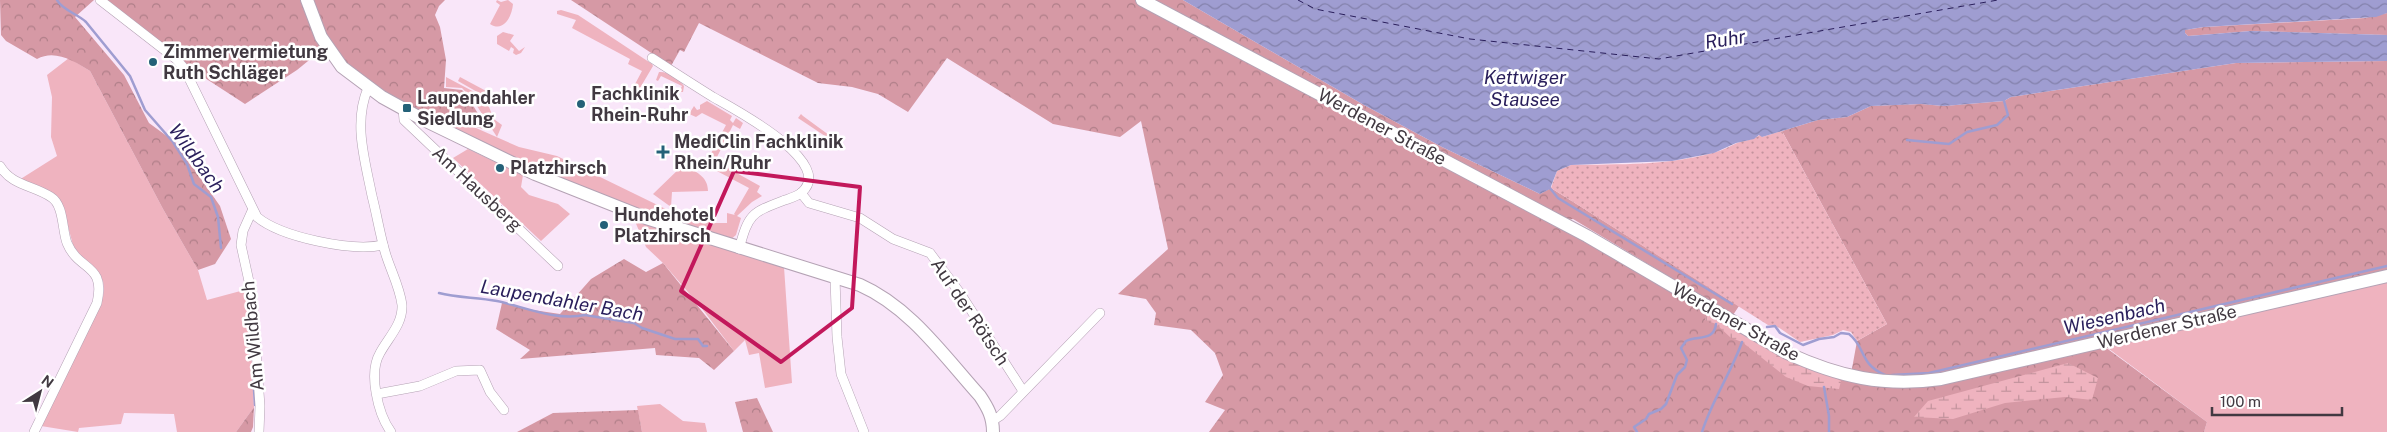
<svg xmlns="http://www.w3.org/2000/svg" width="2387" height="432" font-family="'Public Sans',sans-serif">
<defs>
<pattern id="forest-crowns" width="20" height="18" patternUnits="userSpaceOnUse" patternTransform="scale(1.25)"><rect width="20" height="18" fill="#d699a5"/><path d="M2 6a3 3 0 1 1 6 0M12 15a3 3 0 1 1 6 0" fill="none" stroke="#af7e88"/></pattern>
<pattern id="wetland-marsh" width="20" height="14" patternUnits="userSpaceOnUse" patternTransform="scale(1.25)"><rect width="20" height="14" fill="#efb3bf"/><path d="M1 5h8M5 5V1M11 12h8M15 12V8" fill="none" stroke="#c3939d"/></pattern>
<pattern id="park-dots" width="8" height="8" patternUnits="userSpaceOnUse" patternTransform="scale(1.25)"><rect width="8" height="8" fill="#efb3bf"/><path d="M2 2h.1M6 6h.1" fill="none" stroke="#c3939d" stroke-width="1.8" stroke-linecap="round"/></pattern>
<pattern id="water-waves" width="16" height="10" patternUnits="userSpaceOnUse" patternTransform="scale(1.25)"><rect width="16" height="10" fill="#9f9dd1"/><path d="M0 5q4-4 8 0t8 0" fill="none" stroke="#8381ab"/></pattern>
</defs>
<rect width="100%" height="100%" fill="#f9e6f9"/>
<g fill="#efb3bf">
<path d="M497 0 501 2 508 0 513 4C512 16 504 33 490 24L500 5 496 2Z"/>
<path d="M561 10 578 15 652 64 653 66 640 88 634 86 642 71 628 64 630 59 572 28 576 20 557 14V11Z"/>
<path d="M503 32 514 35 510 41 519 51 525 47 521 53 516 55 513 53 514 49 511 47 509 51 497 44V36Z"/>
<path d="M69 58 90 71 163 209 198 270 207 300 248 289 254 407 236 432H177L174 414 124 413 121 424 79 428 78 432 41 426 86 328 103 297 104 289 103 281 95 268 82 258 73 245 62 204 19 180 57 156 51 137 52 97 47 75Z"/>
<path d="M659 72C667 71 679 79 684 86L683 92H679L682 86 661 76 658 81 656 80Z"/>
<path d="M446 77 478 94 472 99 462 88 446 87Z"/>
<path d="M460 77 488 92 486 97 458 81Z"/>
<path d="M481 98V103L485 105 487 102 491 112V117L502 125 497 137 475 103Z"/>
<path d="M707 101 732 116 730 120 733 123 736 118 743 123 740 129 733 125 715 161 760 186 757 192 762 196 752 202 737 216 741 218 736 235 730 240 677 224 537 169 431 117 476 128 519 147 557 156 676 214 716 223H727V213L735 215 734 214 749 188 715 170 716 168 707 161 726 125 702 113 696 117 689 114 694 106 697 110 700 109V105Z"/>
<path d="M801 114 803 116 833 138 831 140 798 118Z"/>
<path d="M468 149 523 175 521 187 529 195 558 204 570 214 541 241 453 158Z"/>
<path d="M683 165C695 171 708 176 708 191L672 192 671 207 653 194Z"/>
<path d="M634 219 784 267 792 383 765 388 759 353 749 355 745 340 734 351 700 306 663 263 646 247Z"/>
<path d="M2387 282V432H2204L2207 422 2105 346Z"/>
<path d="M660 404 683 421 705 423 707 432H642L637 406Z"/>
</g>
<g fill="url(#forest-crowns)">
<path d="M0 0H94L75 17 124 75 149 123 175 142 220 206 231 239 215 264 198 270 163 209 90 71C74 61 55 49 37 59L6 41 1 35Z"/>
<path d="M103 0H303L324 48 297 70 245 104 188 67Z"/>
<path d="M312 0H445L439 6 435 15 440 27 446 60 444 88 462 90 466 94 488 130 432 116 427 117C395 99 351 77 331 46 323 33 318 15 312 0Z"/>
<path d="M571 0H1139L1566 227 1767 345 1851 374 1857 341 1887 324 1782 131 1818 120 1847 117 1871 106 1921 104 1944 106 2004 101 2011 97 2236 63 2387 61V271L2105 347 2207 422 2204 432H1209L1225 410 1205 402 1223 375 1215 353 1191 330 1154 325 1156 313 1146 299 1118 294 1168 249 1141 121 1120 137 1053 124 947 58 908 112 878 94 852 87 818 83 699 23 684 52 680 50 671 66Z"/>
<path d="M1149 0H1183L1364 105 1442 147 1540 194 1551 188 1739 306 1733 315 1573 219 1568 220Z"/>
<path d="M2387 13V35L2251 31 2188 36 2185 33V30L2204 27 2365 18Z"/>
<path d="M624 259 646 272 663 263 734 351 714 370 699 358 656 355 655 348 520 359 530 350 496 329 502 303H511L520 308 560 314 591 279Z"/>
<path d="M757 398 773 432H743L735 402Z"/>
<path d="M254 407 253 427 251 432H236Z"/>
<path d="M638 410 642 432H517L553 413Z"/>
</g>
<g fill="url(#wetland-marsh)">
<path d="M1707 312 1841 381 1839 389 1808 386 1786 377 1742 342 1731 338 1716 324 1705 320Z"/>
<path d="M2068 363 2098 378 2092 400 2065 397 2005 403 1953 419 1914 417 1928 401Z"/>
</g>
<path fill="url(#park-dots)" d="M1782 131 1887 324 1857 341 1851 332 1843 330 1833 335 1800 342 1775 325H1768L1551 188 1557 171 1571 165C1619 164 1669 166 1716 152 1723 150 1730 146 1737 143 1745 140 1754 140 1761 134L1762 137Z"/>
<path fill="url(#water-waves)" d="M1183 0H2387V13L2376 17 2204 27 2185 30V33L2188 36 2251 31 2387 35V61L2236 63 2011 97 2004 101 1944 106 1921 104 1871 106 1847 117 1818 120 1762 137 1759 135 1754 139 1736 143 1714 153 1672 161 1571 165 1557 171 1550 189 1540 194 1442 147 1364 105Z"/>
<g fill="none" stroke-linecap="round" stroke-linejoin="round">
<g stroke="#9f9dd1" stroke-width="2.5">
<path d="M57 0C62 10 78 14 86 22L130 76 145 110 173 142 187 164 194 184 211 197 218 217 221 248"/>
<path d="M1907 140 1949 144 1967 132 1997 125 2008 115 2004 101"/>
<path d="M1549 187 1558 198 1732 304"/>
<path d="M439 293C457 298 477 297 497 301 525 307 555 321 585 315L634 323 642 328 675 339H698L703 346H707"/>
<path d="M1767 327 1775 326 1780 333 1803 345 1819 339 1834 337 1841 333 1849 334C1866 347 1859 364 1885 375"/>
<path d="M253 374 255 405"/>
<path d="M1892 375 1929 373 2387 266"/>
<path d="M1824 387 1829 416V432"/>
<path d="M1637 432 1634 427 1646 419 1649 414 1661 409 1666 404 1677 375 1685 367 1687 360 1681 348 1686 341C1697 335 1714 342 1716 324"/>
<path d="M1702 432C1712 400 1731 373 1742 342"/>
</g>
<path stroke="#291e5b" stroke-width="1" stroke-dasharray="6 5" stroke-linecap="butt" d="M1298 0 1315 9 1470 39 1659 59 1998 0"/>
<defs>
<g id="street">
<path d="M100 0 176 59 184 68 257 217C281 237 352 252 383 245"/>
<path d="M652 58C672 71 692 84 713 97 732 108 836 162 802 192 798 196 791 198 785 200 751 213 749 213 739 249"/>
<path d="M368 88C353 123 365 160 372 196 377 215 380 236 386 255 391 271 400 288 402 305 403 324 388 338 380 353 368 373 378 414 391 432"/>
<path d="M403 109 404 120 558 266"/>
<path d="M0 166C12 186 33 185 51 197 64 205 62 230 67 243 79 272 106 263 97 303L34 432"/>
<path d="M801 193 809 203 860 218 893 239 930 253 960 293 1023 391"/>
<path d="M252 211 243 231 241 245 252 295 260 406 259 432"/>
<path d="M835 278 837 337 841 374 864 432"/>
<path d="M377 394 420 386 456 371 480 370 490 392 504 410"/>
<path d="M992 421 1000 416 1100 313"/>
</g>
<g id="secondary">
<path d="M307 0 321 37 342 67 382 97 422 119 535 174 646 218 860 285C910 307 944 356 980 396 988 408 993 417 993 432"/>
<path d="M1142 0 1587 236 1787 353C1839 377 1884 387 1941 379L2387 276"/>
</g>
</defs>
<use href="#street" stroke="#b4a2b4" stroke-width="10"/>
<use href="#secondary" stroke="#b4a2b4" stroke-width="14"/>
<use href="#street" stroke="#fff" stroke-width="9"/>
<use href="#secondary" stroke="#fff" stroke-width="12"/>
</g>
<path fill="none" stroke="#c2185b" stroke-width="4" stroke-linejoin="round" d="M734 171 860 187 852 308 781 362 681 291Z"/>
<g fill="#246178" stroke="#fff" stroke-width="2">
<circle cx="153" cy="62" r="5"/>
<circle cx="581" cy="104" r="5"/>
<rect x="402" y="103" width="10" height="10" rx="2.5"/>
<path d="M660.5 144.5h5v5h5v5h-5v5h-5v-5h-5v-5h5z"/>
<circle cx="500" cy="168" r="5"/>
<circle cx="604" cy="225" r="5"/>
</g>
<g text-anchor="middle" stroke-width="5" stroke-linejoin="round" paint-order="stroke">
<g font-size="18" font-weight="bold" fill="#413941" stroke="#fff" text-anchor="start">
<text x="163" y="58">Zimmervermietung<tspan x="163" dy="21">Ruth Schläger</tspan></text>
<text x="591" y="100">Fachklinik<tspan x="591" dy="21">Rhein-Ruhr</tspan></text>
<text x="417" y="104">Laupendahler<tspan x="417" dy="21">Siedlung</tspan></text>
<text x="674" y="148">MediClin Fachklinik<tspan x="674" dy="21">Rhein/Ruhr</tspan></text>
<text x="510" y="174">Platzhirsch</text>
<text x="614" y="221">Hundehotel<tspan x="614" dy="21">Platzhirsch</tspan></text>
</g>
<g font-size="18" fill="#413941" stroke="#fff">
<text transform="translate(1382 127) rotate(28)" y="6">Werdener Straße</text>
<text transform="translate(477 189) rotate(43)" y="6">Am Hausberg</text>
<text transform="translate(970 312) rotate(56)" y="6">Auf der Rötsch</text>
<text transform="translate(1736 322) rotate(29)" y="6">Werdener Straße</text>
<text transform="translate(2167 327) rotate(-13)" y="6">Werdener Straße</text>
<text transform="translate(253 336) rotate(-95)" y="6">Am Wildbach</text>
</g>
<g font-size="19" font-style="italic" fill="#291e5b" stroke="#fff">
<text transform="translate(1725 39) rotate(-9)" y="7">Ruhr</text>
<text x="1525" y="84">Kettwiger<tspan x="1525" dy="22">Stausee</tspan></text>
<text transform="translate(197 158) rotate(54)" y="7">Wildbach</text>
<text transform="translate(562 300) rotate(10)" y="7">Laupendahler Bach</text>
<text transform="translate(2114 316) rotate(-13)" y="7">Wiesenbach</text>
</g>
</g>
<g transform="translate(40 392) rotate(36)" stroke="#ffffff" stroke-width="4" paint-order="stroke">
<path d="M0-4L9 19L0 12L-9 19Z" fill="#413941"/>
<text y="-8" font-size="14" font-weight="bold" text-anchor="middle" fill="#413941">N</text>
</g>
<path d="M2212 407v8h130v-8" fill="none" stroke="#413941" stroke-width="2.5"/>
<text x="2220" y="407" font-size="15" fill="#413941" stroke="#ffffff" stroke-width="4" paint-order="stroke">100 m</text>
</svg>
